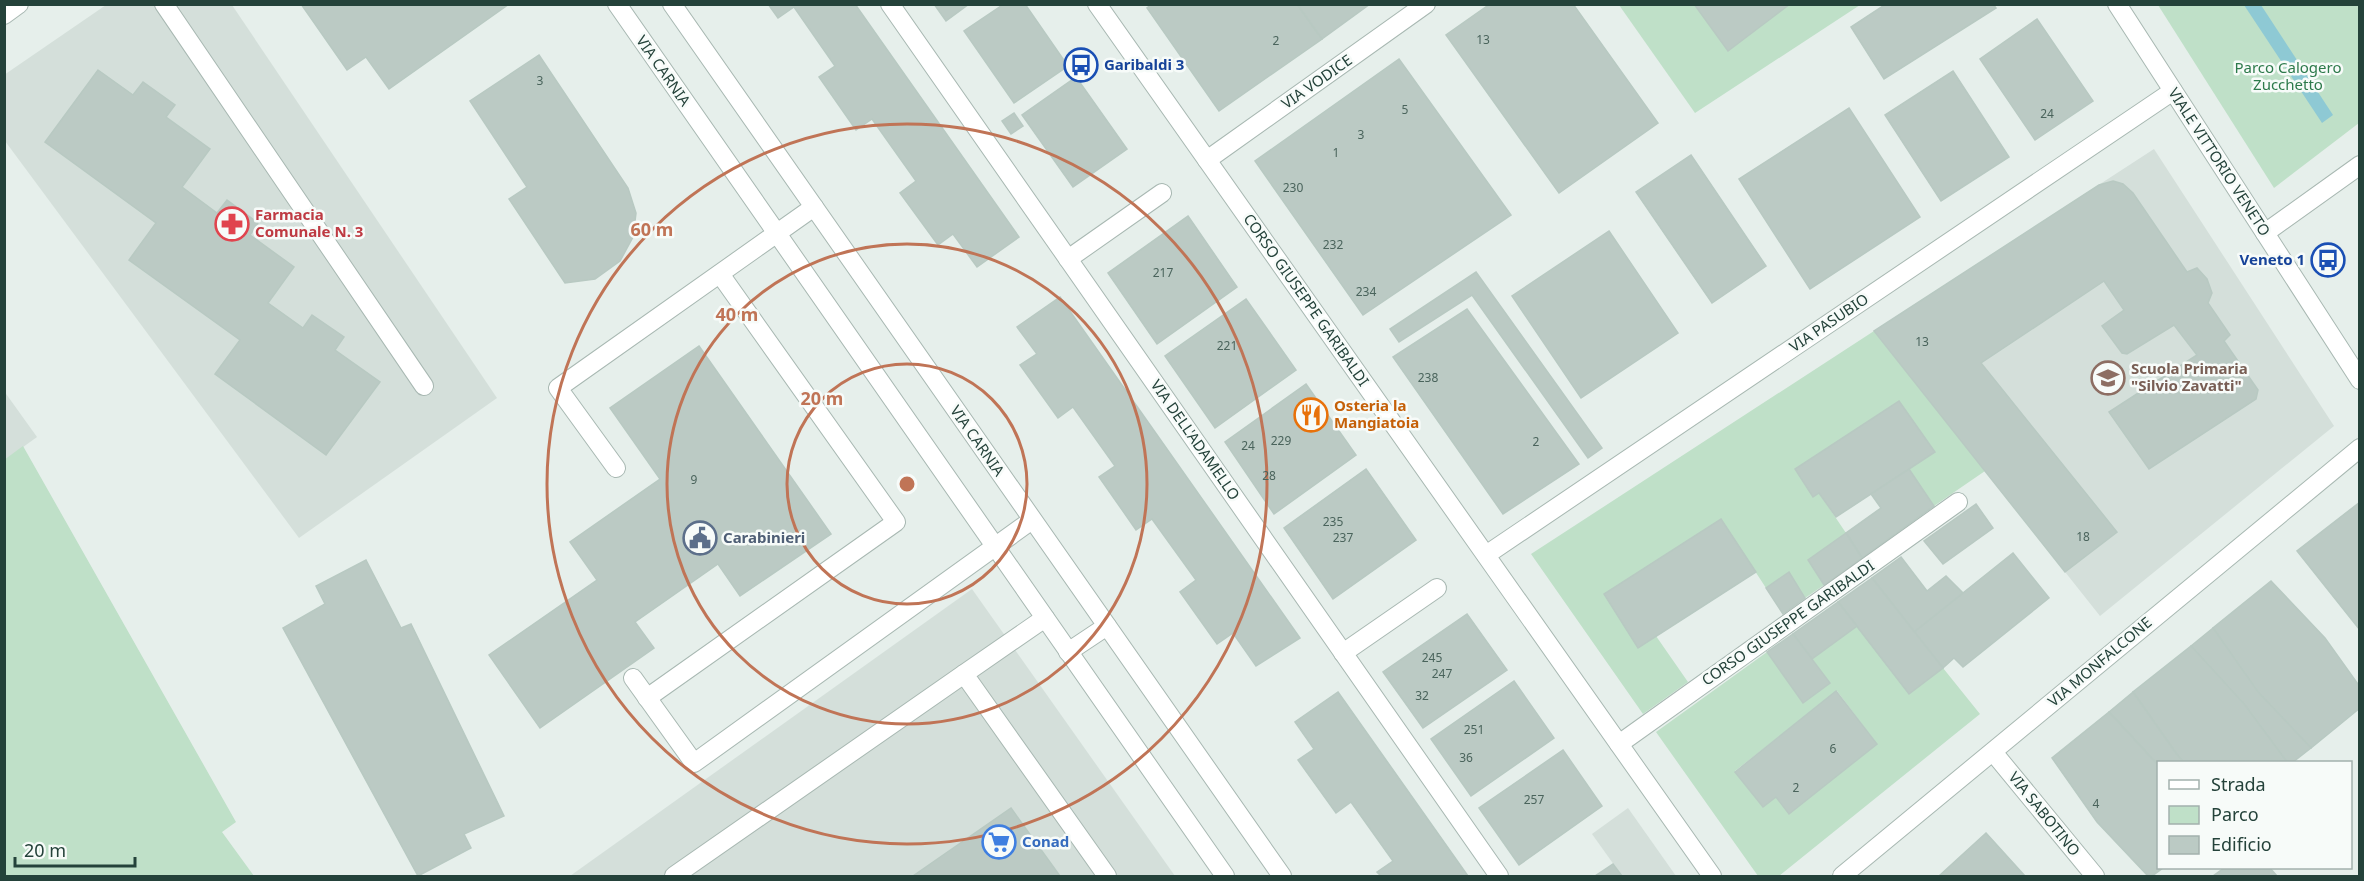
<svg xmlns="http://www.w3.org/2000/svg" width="2364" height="881" font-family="'Noto Sans',sans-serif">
<rect width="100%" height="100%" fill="#e6efeb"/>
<g fill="#d4dfda">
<path d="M106 5H232L497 398 299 538 5 141 4 75Z"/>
<path d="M2154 149 2334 426 2100 616 1874 331Z"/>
<path d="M4 391 37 437 5 460H4Z"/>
<path d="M972 589 1175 876H570Z"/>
<path d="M1628 808 1676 876H1622L1592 834Z"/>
</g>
<g fill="#bfe0c8" fill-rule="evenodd">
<path d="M1619 5H1860L1695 113Z"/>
<path d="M2158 5H2359V123L2274 188Z"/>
<path d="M1874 331 1985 471 1934 506 1909 469 1935 452 1899 401 1795 469 1813 497 1819 493 1846 533 1808 560 1824 585 1805 598 1789 573 1766 588 1721 519 1656 636 1688 682 1643 714 1531 554Z"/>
<path d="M23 446 236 822 222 832 254 876H5L4 460Z"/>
<path d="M1857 626 1909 694 1943 668 1980 714 1779 876H1758L1656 732 1767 652 1803 703 1830 683 1812 659ZM1837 691 1877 744 1789 813 1776 797 1763 807 1735 771Z"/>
</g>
<path fill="#8ec9d4" d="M2244 5H2261L2333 115 2322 123Z"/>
<g fill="#bbcac4" stroke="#b8c9c2" stroke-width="1.5">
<path d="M301 4H509L389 89 366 57 347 70Z"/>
<path d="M768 4H855L1019 237 977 267 953 234 938 245 900 193 916 181 872 119 856 130 819 77 835 66 794 7 778 18Z"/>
<path d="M934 4H969L946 21Z"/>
<path d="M1004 4H1025L1068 66 1014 103 964 31Z"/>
<path d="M1152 4H1297L1322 39 1219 111 1147 8Z"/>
<path d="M1297 4H1370L1322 39Z"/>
<path d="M1490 4H1573L1658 123 1559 193 1446 35Z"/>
<path d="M1694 4H1790L1728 51Z"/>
<path d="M1886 4H1993L1996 8 1884 79 1851 27Z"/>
<path d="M2037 19 2093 101 2035 140 1980 59Z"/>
<path d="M539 55 628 188 636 213 633 237 620 261 595 279 565 283 509 199 527 187 470 101Z"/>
<path d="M1399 59 1511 215 1363 315 1255 161Z"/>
<path d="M98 70 133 95 143 82 175 105 166 117 210 149 182 187 217 213 227 200 258 223 250 235 294 267 268 303 303 328 312 315 344 337 335 350 380 382 326 455 215 374 240 340 129 260 156 223 45 142Z"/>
<path d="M1953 71 2009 157 1941 201 1885 115Z"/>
<path d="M1076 77 1127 149 1073 187 1022 115Z"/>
<path d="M1849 108 1920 217 1810 289 1739 179Z"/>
<path d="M1014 113 1023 126 1011 134 1002 121Z"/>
<path d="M1691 155 1766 266 1712 303 1636 192Z"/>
<path d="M2113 181 2123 184 2133 193 2187 272 2197 268 2207 279 2212 293 2208 303 2230 335 2224 341 2258 390 2256 399 2149 469 2109 412 2197 355 2174 325 2127 354 2122 353 2102 326 2124 310 2104 281 1981 363 2117 532 2065 572 1874 331 2099 185Z"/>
<path d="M1188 216 1237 287 1157 344 1108 273Z"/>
<path d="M1609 231 1678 333 1581 398 1512 296Z"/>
<path d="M1476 272 1602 448 1588 458 1472 295 1399 342 1390 329Z"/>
<path d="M1060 297 1300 638 1256 666 1233 633 1217 644 1180 592 1196 580 1152 519 1136 530 1118 504 1099 477 1115 466 1073 407 1058 418 1020 365 1037 354 1017 327Z"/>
<path d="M1246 299 1296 370 1215 428 1165 356Z"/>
<path d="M1467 309 1579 464 1503 514 1393 357Z"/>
<path d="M699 346 831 534 740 596 718 564 635 622 654 648 540 728 489 655 597 580 570 542 660 479 610 408Z"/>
<path d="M1306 384 1356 455 1274 514 1225 442Z"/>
<path d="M1899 401 1935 452 1836 517 1819 493 1813 497 1795 469Z"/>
<path d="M1366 469 1416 540 1333 599 1284 528Z"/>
<path d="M1909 469 1934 506 1862 558 1846 533 1881 508 1871 494Z"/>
<path d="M2360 502V630L2297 551Z"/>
<path d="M1976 504 1993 528 1943 564 1924 541Z"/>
<path d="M1721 519 1756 572 1638 648 1604 594Z"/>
<path d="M1846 533 1862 558 1824 585 1808 560Z"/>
<path d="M2013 553 2049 598 1963 667 1954 658 1943 668 1914 632Z"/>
<path d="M1901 557 1927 591 1946 576 1963 593 1914 632 1872 578Z"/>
<path d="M366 560 401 628 411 624 504 816 464 834 471 848 418 876 283 628 325 604 316 586Z"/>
<path d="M1789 572 1805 598 1783 614 1766 588Z"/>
<path d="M1872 578 1943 668 1909 694 1838 602Z"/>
<path d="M2271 581 2325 638 2360 687V708L2311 748 2258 692 2213 628Z"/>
<path d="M1838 602 1857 626 1812 659 1793 634Z"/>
<path d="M1467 614 1507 670 1423 728 1383 672Z"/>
<path d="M2213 628 2258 692 2311 748 2293 762H2287L2244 704 2191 646Z"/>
<path d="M1793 634 1830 683 1803 703 1767 652Z"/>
<path d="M2191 646 2244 704 2287 762H2184L2178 756 2133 692Z"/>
<path d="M1514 681 1554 738 1471 796 1431 739Z"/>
<path d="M1836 691 1877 744 1789 814 1776 797 1763 807 1735 772Z"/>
<path d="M1338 692 1468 876H1381L1377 872 1393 861 1351 802 1336 813 1298 760 1314 749 1295 722Z"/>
<path d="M2133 692 2178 756 2184 762H2158V765L2109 712Z"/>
<path d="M2109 712 2158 765V868H2163L2152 876H2148L2097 822 2052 758Z"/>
<path d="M1563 750 1602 806 1519 865 1479 808Z"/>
<path d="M1011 808 1060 876H913Z"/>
<path d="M1986 833 2025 876H1939Z"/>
<path d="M1613 864 1622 876H1595Z"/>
<path d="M2224 868H2270L2277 876H2213Z"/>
</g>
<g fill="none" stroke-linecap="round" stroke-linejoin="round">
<defs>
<g id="minor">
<path d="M164 4 424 386"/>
<path d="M617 4 1225 876"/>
<path d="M672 4 1282 876"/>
<path d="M890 4 1499 876"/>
<path d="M1097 4 1712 876"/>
<path d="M2117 4 2360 380"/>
<path d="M4 15 19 4"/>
<path d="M1207 160 1426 4"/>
<path d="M2265 233 2360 165"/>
<path d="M1068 259 1162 193"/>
<path d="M616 468 558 388 814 207"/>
<path d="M1486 555 2173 91"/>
<path d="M1045 618 964 674 1107 876"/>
<path d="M1068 652 1107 626"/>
<path d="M1343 653 1437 588"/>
<path d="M633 678 694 763 1032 520"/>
<path d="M647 698 896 522 720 274"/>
<path d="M1619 744 1958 502"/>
<path d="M1993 752 2095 876"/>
<path d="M674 876 964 674"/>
<path d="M1842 876 2360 448"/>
</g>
</defs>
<use href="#minor" stroke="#a8b8b2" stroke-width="20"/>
<use href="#minor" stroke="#fff" stroke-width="18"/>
</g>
<g fill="none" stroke="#c07456" stroke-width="3">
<circle cx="907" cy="484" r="120"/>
<circle cx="907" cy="484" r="240"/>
<circle cx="907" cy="484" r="360"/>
</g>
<defs>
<symbol id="bus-ring" viewBox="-11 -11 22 22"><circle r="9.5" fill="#f7fbf9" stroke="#1a4fb4" stroke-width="1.5"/><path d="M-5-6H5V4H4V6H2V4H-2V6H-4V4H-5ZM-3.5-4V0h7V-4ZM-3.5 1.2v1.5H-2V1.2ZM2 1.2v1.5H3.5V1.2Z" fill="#1a4fb4"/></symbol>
<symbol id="pharmacy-ring" viewBox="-11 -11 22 22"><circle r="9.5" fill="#f7fbf9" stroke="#e0444e" stroke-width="1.5"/><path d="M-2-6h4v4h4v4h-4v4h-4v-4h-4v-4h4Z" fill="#e0444e"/></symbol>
<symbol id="school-ring" viewBox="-11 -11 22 22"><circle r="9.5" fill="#f7fbf9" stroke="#8d6e63" stroke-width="1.5"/><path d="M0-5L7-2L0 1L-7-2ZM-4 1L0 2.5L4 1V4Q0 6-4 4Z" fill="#8d6e63"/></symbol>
<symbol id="restaurant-ring" viewBox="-11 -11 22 22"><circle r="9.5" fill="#f7fbf9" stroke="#e8710a" stroke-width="1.5"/><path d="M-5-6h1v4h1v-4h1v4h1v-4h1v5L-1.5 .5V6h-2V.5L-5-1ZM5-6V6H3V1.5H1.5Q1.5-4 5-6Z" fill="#e8710a"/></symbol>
<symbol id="civic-ring" viewBox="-11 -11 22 22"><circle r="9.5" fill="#f7fbf9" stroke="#5c6f8a" stroke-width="1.5"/><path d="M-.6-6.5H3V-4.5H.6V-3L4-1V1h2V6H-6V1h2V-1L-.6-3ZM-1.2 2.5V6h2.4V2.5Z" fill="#5c6f8a"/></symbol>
<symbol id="supermarket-ring" viewBox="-11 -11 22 22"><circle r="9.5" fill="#f7fbf9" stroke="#3f7fe0" stroke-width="1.5"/><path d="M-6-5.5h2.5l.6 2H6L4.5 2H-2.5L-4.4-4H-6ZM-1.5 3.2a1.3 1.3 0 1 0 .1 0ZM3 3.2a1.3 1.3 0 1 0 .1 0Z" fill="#3f7fe0"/></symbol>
</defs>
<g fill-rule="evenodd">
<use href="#bus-ring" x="1062" y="46" width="38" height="38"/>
<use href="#pharmacy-ring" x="213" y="205" width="38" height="38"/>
<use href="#bus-ring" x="2309" y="241" width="38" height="38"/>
<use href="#school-ring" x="2089" y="359" width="38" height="38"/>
<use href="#restaurant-ring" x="1292" y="396" width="38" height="38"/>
<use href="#civic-ring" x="681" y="519" width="38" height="38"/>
<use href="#supermarket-ring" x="980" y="823" width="38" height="38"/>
</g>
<g text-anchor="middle" stroke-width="5" stroke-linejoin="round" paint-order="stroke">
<g font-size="12" fill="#4a645c">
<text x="1483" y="44">13</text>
<text x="1276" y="45">2</text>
<text x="540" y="85">3</text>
<text x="1405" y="114">5</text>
<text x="2047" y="118">24</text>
<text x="1361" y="139">3</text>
<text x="1336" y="157">1</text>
<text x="1293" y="192">230</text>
<text x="1333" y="249">232</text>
<text x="1163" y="277">217</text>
<text x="1366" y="296">234</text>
<text x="1922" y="346">13</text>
<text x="1227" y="350">221</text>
<text x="1428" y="382">238</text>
<text x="1281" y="445">229</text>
<text x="1536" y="446">2</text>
<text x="1248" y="450">24</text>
<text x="1269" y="480">28</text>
<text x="694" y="484">9</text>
<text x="1333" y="526">235</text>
<text x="2083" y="541">18</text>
<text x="1343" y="542">237</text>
<text x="1432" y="662">245</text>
<text x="1442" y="678">247</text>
<text x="1422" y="700">32</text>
<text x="1474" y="734">251</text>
<text x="1833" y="753">6</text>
<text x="1466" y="762">36</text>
<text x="1796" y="792">2</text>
<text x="1534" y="804">257</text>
<text x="2096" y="808">4</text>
</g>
<g font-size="15" font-weight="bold" fill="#164399" stroke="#f7fbf9" text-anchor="start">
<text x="1104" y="70">Garibaldi 3</text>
<text x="2305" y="265" text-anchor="end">Veneto 1</text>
</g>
<g font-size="15" fill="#2d7a4b" stroke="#f7fbf9">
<text x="2288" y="73">Parco Calogero<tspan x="2288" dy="17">Zucchetto</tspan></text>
</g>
<g font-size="15" fill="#24423a" stroke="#f7fbf9">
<text transform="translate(663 71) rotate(55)" y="5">VIA CARNIA</text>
<text transform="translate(1317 82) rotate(-35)" y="5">VIA VODICE</text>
<text transform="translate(2219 162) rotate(57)" y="5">VIALE VITTORIO VENETO</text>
<text transform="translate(1306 300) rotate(55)" y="5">CORSO GIUSEPPE GARIBALDI</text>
<text transform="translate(1829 323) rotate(-34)" y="5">VIA PASUBIO</text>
<text transform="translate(1195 440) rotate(55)" y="5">VIA DELL'ADAMELLO</text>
<text transform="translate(977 441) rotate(55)" y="5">VIA CARNIA</text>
<text transform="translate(1788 623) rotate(-35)" y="5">CORSO GIUSEPPE GARIBALDI</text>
<text transform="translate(2100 662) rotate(-40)" y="5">VIA MONFALCONE</text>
<text transform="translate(2044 814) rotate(51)" y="5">VIA SABOTINO</text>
</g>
<g font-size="15" font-weight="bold" fill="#be3a42" stroke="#f7fbf9" text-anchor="start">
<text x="255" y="220">Farmacia<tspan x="255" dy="17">Comunale N. 3</tspan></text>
</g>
<g font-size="15" font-weight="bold" fill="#785e54" stroke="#f7fbf9" text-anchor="start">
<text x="2131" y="374">Scuola Primaria<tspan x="2131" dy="17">"Silvio Zavatti"</tspan></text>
</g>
<g font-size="15" font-weight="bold" fill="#c56008" stroke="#f7fbf9" text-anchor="start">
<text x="1334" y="411">Osteria la<tspan x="1334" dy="17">Mangiatoia</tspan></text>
</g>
<g font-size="15" font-weight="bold" fill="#4e5e75" stroke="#f7fbf9" text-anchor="start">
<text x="723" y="543">Carabinieri</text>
</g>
<g font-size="15" font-weight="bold" fill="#366cbe" stroke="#f7fbf9" text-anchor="start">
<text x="1022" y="847">Conad</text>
</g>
</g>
<circle cx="907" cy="484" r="9" fill="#c07456" stroke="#f7fbf9" stroke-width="3"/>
<g font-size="18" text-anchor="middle" font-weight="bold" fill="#c07456" stroke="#f7fbf9" stroke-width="5" stroke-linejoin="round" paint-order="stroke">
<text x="652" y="236">60 m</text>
<text x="737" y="321">40 m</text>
<text x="822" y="405">20 m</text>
</g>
<rect width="2364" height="881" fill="none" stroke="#24423a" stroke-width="12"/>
<rect x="2157" y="761" width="195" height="108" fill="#f7fbf9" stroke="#a3b1ad" stroke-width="1.5"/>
<rect x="2169" y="780" width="30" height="9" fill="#ffffff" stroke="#a3b1ad" stroke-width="1.5"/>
<text x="2211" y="791" font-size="18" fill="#24423a">Strada</text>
<rect x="2169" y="806" width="30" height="18" fill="#bfe0c8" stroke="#a3b1ad" stroke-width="1.5"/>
<text x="2211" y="821" font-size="18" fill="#24423a">Parco</text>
<rect x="2169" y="836" width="30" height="18" fill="#bbcac4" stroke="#a3b1ad" stroke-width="1.5"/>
<text x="2211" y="851" font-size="18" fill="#24423a">Edificio</text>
<path d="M15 857v9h120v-9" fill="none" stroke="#24423a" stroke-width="3"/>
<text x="24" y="857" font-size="18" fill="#24423a" stroke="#f7fbf9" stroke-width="4.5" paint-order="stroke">20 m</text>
</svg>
